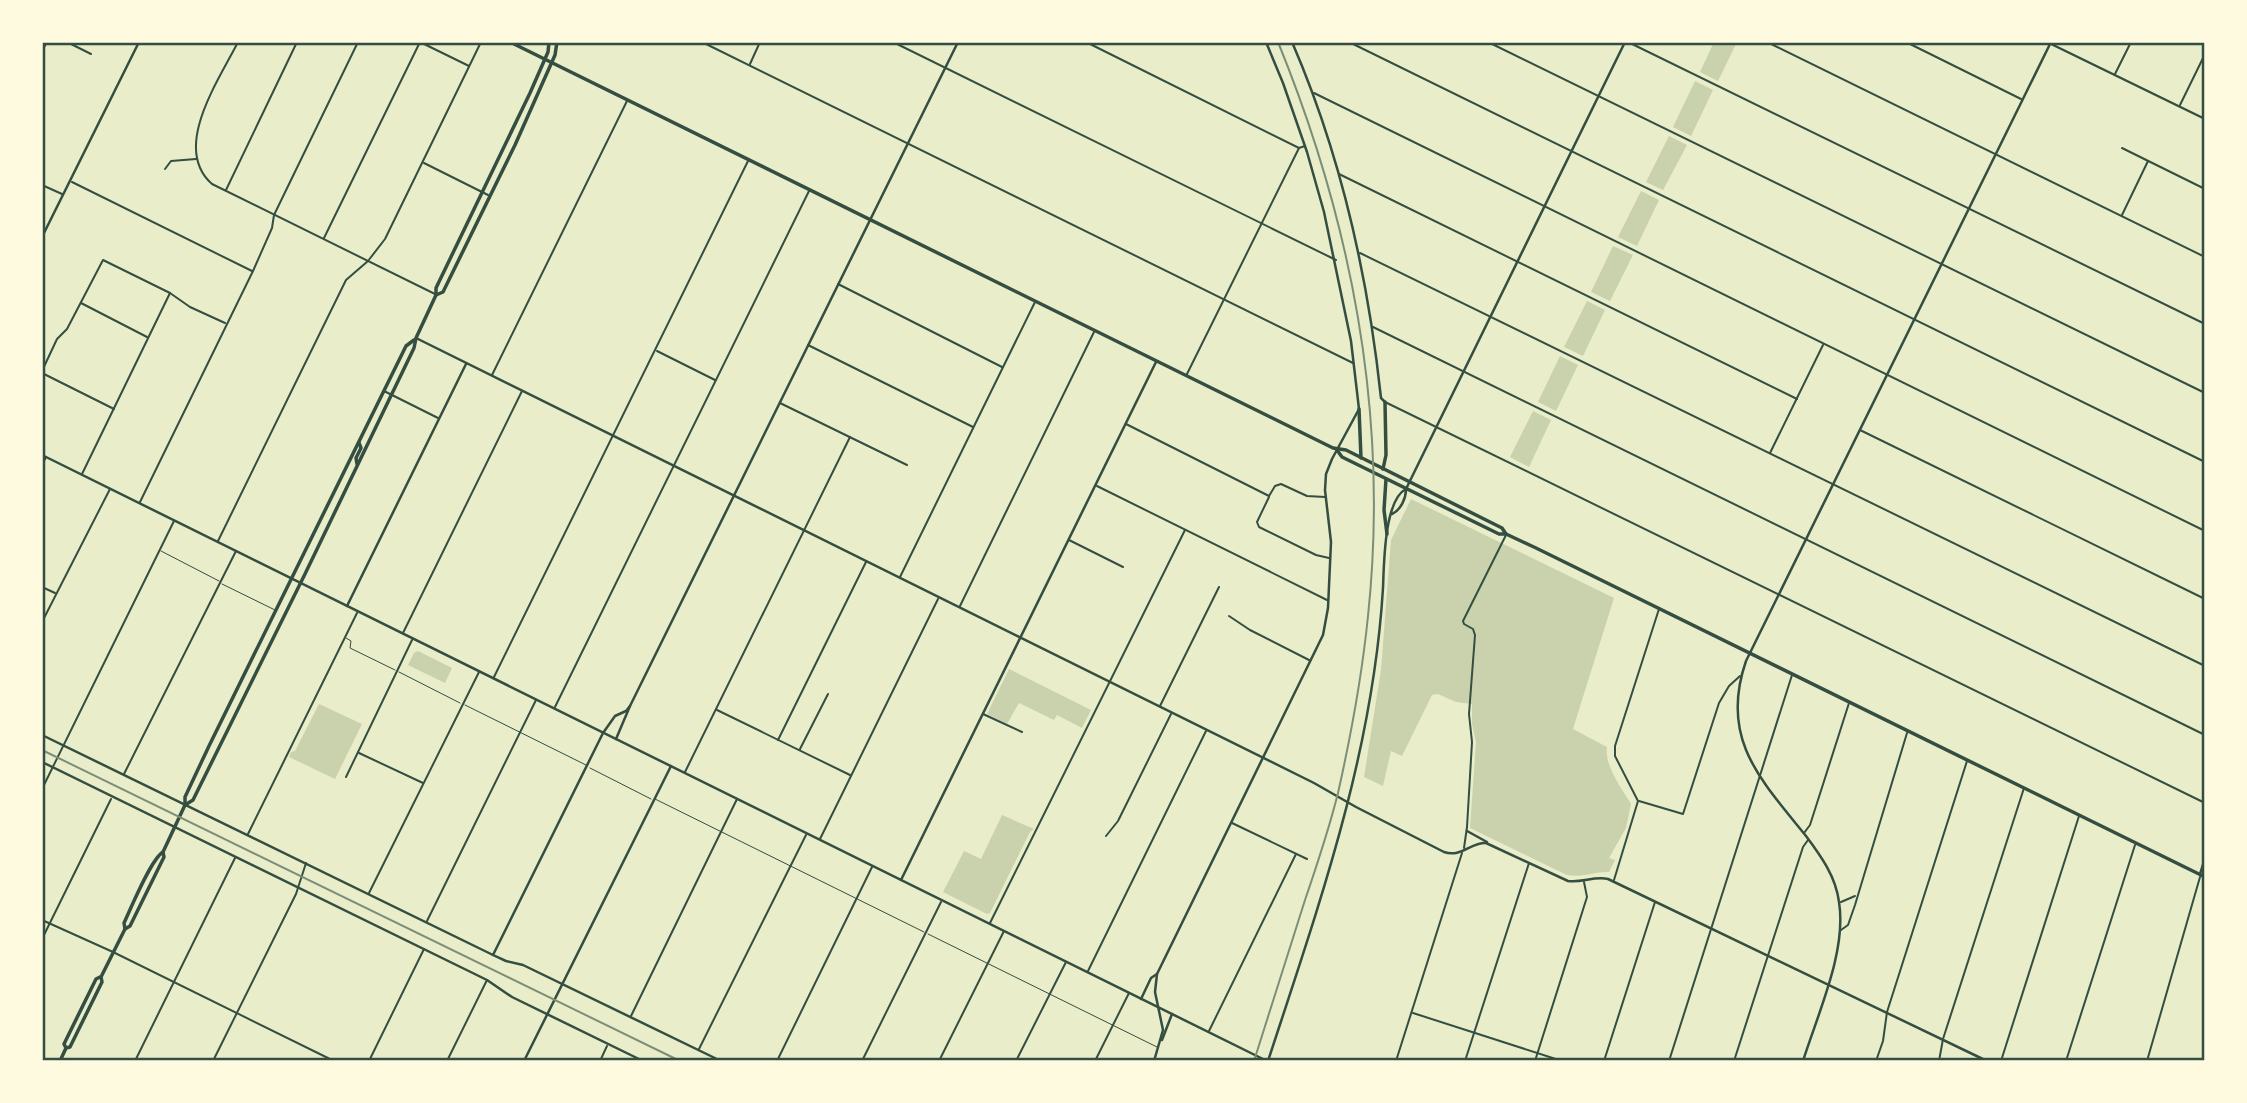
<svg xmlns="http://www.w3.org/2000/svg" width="2247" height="1103" font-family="'DejaVu Sans',sans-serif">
<rect width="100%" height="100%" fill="#e9edc9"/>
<g fill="#cad2ad">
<path d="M1714 42H1737L1718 81 1700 72Z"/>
<path d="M1695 81 1713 90 1691 136 1673 127Z"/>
<path d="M1669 136 1687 145 1663 190 1646 182Z"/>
<path d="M1641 191 1659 200 1637 246 1618 237Z"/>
<path d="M1613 246 1633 255 1610 301 1591 292Z"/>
<path d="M1587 301 1605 310 1583 356 1564 347Z"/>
<path d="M1560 356 1578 365 1556 411 1538 402Z"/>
<path d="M1533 411 1551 420 1529 467 1510 457Z"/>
<path d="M1411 499 1614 598 1573 729 1607 747C1604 765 1622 789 1631 804L1626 828 1609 858 1615 860 1609 872C1595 871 1582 878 1567 875L1470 828 1476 742 1472 724V704L1456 702 1438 694 1432 695 1402 756 1391 751 1383 786 1364 777 1381 670 1391 540Z"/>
<path d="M418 651 452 668 445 683 408 665 414 653Z"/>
<path d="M1009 669 1091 710 1082 728 1057 715 1054 720 1019 703 1007 724 987 714Z"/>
<path d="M319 704 362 724 335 779 289 757 291 752 295 751Z"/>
<path d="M1002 815 1034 829 1030 832 990 913 987 914 943 892 964 851 981 859Z"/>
</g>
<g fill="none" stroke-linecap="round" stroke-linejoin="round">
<g stroke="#344e41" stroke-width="1">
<path d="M161 551 219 581"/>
<path d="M222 584 275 610"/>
<path d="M346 638 351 641 350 648 395 670"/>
<path d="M399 672 460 703"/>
<path d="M465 705 586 765"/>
<path d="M590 768 651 799"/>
<path d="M655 799 924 932"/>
<path d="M928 934 1157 1047"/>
</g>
<g stroke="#344e41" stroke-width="2">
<path d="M67 42 91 54"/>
<path d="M238 42C219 80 171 148 212 184L435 294"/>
<path d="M420 42 469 66"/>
<path d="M702 42 1353 363"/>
<path d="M893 42 1336 260"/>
<path d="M1086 42 1299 148 1305 146"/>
<path d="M1349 42 2205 462"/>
<path d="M1488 42 2205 393"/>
<path d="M1628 42 2205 324"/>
<path d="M1767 42 2205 257"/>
<path d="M1906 42 2021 99"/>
<path d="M42 51 47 42"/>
<path d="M750 64 760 42"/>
<path d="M2115 74 2131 42"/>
<path d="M1314 93 2205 531"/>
<path d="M2180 105 2205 54"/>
<path d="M2122 148 2205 189"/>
<path d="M424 163 488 195"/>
<path d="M165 169 171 161 196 159"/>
<path d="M1339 174 1797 399"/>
<path d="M72 182 252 271"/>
<path d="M42 185 62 194"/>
<path d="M226 190 297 42"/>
<path d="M2122 215 2148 161"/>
<path d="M324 238 420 42"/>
<path d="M1360 253 2205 666"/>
<path d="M838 284 1002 367"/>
<path d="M81 303 147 337"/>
<path d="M1373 327 2205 735"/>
<path d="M808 345 973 427"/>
<path d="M657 351 715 380"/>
<path d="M42 371 57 339 67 329 103 260 170 293 190 307 225 323"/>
<path d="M42 373 114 409"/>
<path d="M492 375 627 101"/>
<path d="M1186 376 1299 148"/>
<path d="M384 391 438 418"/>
<path d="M1385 402 2205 803"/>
<path d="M780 403 907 465"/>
<path d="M1126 424 1269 496 1275 486 1281 484 1307 496 1325 497"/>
<path d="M1860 430 2205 599"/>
<path d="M1770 453 1823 345"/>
<path d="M42 465 46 457"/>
<path d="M82 474 170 293"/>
<path d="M1097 486 1327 600"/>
<path d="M1269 497 1257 522 1259 527 1316 555 1329 558"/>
<path d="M140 502 253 271 272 228 274 215 358 42"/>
<path d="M1069 540 1123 567"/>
<path d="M218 541 346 280 368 261 385 239 481 42"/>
<path d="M900 577 1035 302"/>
<path d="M42 587 55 593"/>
<path d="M960 606 1094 332"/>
<path d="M1229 616 1250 630 1309 660"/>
<path d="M42 622 110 489"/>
<path d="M403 633 522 391"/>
<path d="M494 677 748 161"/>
<path d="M1160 706 1219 587"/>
<path d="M555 707 809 191"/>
<path d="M717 710 850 775"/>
<path d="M983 714 1022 732"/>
<path d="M778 740 866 562"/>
<path d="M800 749 828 694"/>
<path d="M359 753 423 783"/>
<path d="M685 772 850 437"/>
<path d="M124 774 236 551"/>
<path d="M346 777 412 640"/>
<path d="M42 789 174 521"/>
<path d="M1639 801 1683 814 1719 703 1729 686 1740 676"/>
<path d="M1232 823 1307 859"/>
<path d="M1804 833 1810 825 1849 703"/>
<path d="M248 834 357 613"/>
<path d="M1106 836 1118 821 1171 714"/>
<path d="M820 839 938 599"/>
<path d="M1464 848 1467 827 1472 742 1469 714 1475 635 1473 629 1464 624 1463 621 1506 535"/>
<path d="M1614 880 1638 801 1615 756V746L1659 609"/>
<path d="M369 893 479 672"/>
<path d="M1841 902 1855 896"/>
<path d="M42 920 113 952 334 1061"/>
<path d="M427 921 536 700"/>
<path d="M990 923 1185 530"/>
<path d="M1841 930 1848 925 1855 905 1907 733"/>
<path d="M42 939 111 799"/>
<path d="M1088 971 1206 731"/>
<path d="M1413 1013 1562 1061"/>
<path d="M631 1016 737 799"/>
<path d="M1209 1031 1296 854"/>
<path d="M699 1049 806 835"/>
<path d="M135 1061 235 858"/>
<path d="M213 1061 296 894 306 863"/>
<path d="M369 1061 424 949"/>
<path d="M447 1061 487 980"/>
<path d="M600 1061 607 1046"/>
<path d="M777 1061 872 867"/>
<path d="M862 1061 941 902"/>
<path d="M939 1061 1004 931"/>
<path d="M1016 1061 1066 962"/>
<path d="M1095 1061 1129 993"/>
<path d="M1396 1061 1462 853"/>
<path d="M1465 1061 1529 863"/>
<path d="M1535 1061 1587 897 1584 882"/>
<path d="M1604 1061 1655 902"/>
<path d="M1669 1061 1792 675"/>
<path d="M1734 1061 1803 847 1808 840"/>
<path d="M1876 1061 1883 1041 1887 1012 1967 761"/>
<path d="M1939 1061 1943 1039 2024 788"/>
<path d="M2001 1061 2079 816"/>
<path d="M2066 1061 2135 845"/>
<path d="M2147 1061 2200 877"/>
</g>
<g stroke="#344e41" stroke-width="2.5">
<path d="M1292 42C1341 155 1368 276 1381 398L1385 402"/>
<path d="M2047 42 2205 119"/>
<path d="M42 237 139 42"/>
<path d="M416 338 1314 783 1356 807 1444 852C1461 858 1471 842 1486 843L1568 881C1582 883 1594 876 1608 879L1987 1061"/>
<path d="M1392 514C1401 510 1406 498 1406 489L1625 42"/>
<path d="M347 606 466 364"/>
<path d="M42 735 493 955 506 961 523 965 721 1061"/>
<path d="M42 762 487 980 512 997 643 1061"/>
<path d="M1467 831 1487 842"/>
<path d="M2200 874 2205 858"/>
<path d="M901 880 1156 362"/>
<path d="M493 955 603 733 615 716 626 711 630 706 958 42"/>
<path d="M524 1061 671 766"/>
<path d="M1154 1061 1163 1030 1155 992 1157 974 1323 635 1328 608 1331 542 1325 490 1326 474 1332 459 1359 409 1351 341 1324 212 1307 152 1283 83 1266 42"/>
<path d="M1268 1061C1319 905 1373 754 1383 588 1384 565 1384 500 1406 489"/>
</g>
<g stroke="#344e41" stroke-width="2.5">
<path d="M42 455 1267 1061"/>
<path d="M616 739 630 706"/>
<path d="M1141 999 1151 978 1157 974"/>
<path d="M1162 1040 1172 1014"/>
<path d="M1803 1061C1818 1013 1847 951 1839 902 1836 877 1821 856 1806 836 1761 780 1719 739 1746 661L2051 42"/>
</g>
<g stroke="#344e41" stroke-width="3.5">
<path d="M510 42 1333 448 1346 450 1502 528 1506 534"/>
<path d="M436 295 443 292 515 145 555 55 557 42"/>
<path d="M1359 409 1361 458"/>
<path d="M1337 450 1342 457 1499 534H1506L1536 548 2205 877"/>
<path d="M357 464 356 458 361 448 359 443"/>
<path d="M1383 469 1386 455 1385 402"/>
<path d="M1386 479 1384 510 1387 534"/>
<path d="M185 805 193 800 305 574 414 348 416 338 436 295V288L530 93 548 52 549 42"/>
<path d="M125 929 124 923C131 908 151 859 163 852"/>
<path d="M66 1048 70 1047 102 982 101 977 125 929 130 926 164 857 163 852 185 805V797L209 746 406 346 414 340"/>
<path d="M60 1061 66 1048 64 1044 96 979 100 977"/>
</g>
<g stroke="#7c8e77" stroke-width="2">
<path d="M42 750 680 1061"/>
<path d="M1254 1061C1271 1007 1288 954 1305 900 1317 865 1329 829 1338 793 1351 735 1362 676 1368 616 1389 418 1353 226 1278 42"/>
</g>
</g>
<rect width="2247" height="1103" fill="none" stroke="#fefae0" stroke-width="88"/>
<rect x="44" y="44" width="2159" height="1015" fill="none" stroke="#344e41" stroke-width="2.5"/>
</svg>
